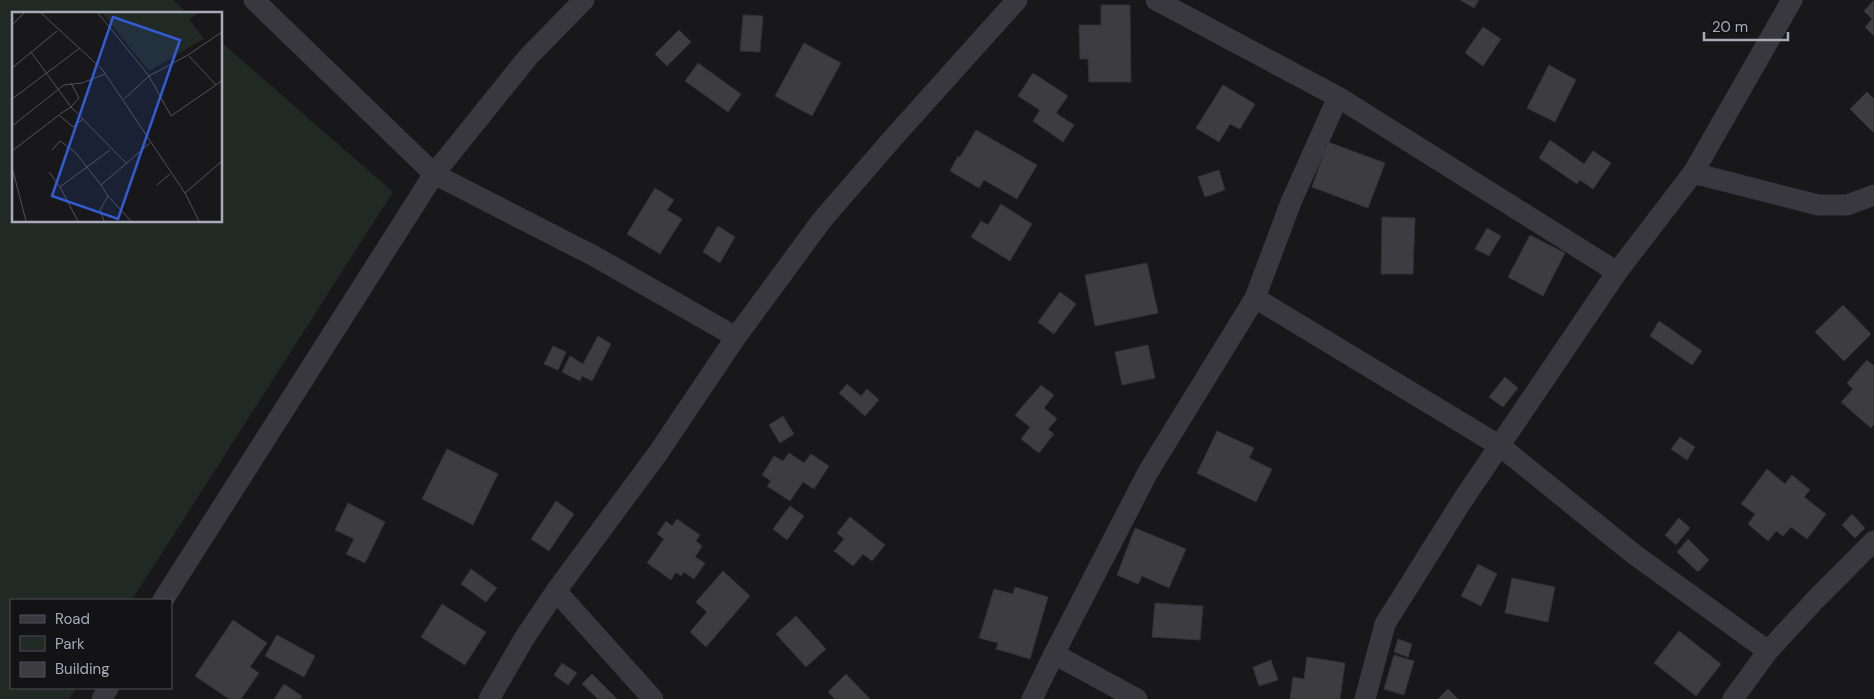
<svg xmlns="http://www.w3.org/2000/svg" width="1874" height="699" font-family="'DM Sans',sans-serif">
<rect width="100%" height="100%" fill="#181719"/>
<path fill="#212924" d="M0 0H173L188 14H14V221H221V42L393 192 132 600H11V688H76L69 699H0Z"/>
<g fill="#3d3c41" stroke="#323135">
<path d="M1460 0H1479L1474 8Z"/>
<path d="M1874 0V36L1865 27 1872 19 1864 11Z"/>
<path d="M1101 5H1130L1131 82H1089L1088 59H1080L1079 25H1101Z"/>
<path d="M743 15 763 16 760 52 740 51Z"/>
<path d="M1483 27 1501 39 1483 66 1465 53Z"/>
<path d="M679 30 691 42 667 66 655 54Z"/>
<path d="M804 43 841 63 812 116 775 96Z"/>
<path d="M698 63 741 94 728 112 685 81Z"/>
<path d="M1549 65 1576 80 1555 122 1527 108Z"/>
<path d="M1033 73 1068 96 1056 113 1074 125 1063 142 1033 121 1040 110 1018 96Z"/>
<path d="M1223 85 1255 104 1240 129 1230 124 1219 142 1196 128Z"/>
<path d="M1867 92 1874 99V133L1850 109Z"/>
<path d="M976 130 1037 165 1017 199 984 180 979 188 950 171 958 156 960 157Z"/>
<path d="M1550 140 1584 164 1593 151 1611 163 1593 189 1580 180 1577 184 1539 158Z"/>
<path d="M1328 142 1385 163 1368 208 1312 187Z"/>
<path d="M1219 170 1225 190 1205 197 1198 177Z"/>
<path d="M655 188 674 200 667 210 682 219 660 254 627 234Z"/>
<path d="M1001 204 1032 224 1010 261 971 237 981 221 988 225Z"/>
<path d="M1382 217 1415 218 1413 274H1381Z"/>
<path d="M718 226 735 237 720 263 703 252Z"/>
<path d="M1487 228 1501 236 1489 256 1475 249Z"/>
<path d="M1530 235 1565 253 1543 296 1508 277Z"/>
<path d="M1147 263 1158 313 1095 326 1085 275Z"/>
<path d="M1060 292 1076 304 1054 334 1038 322Z"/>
<path d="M1843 305 1871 334 1844 361 1815 332Z"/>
<path d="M1659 321 1702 351 1692 365 1650 336Z"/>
<path d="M598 336 611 344 592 381 582 376 580 381 562 372 570 356 583 364Z"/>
<path d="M1148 345 1155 378 1122 385 1115 352Z"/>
<path d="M553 346 566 352 558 370 544 364Z"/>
<path d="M1867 360 1874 366V424L1871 428 1841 402 1853 389 1847 383Z"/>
<path d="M1505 377 1518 388 1503 407 1489 397Z"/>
<path d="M847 384 861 396 867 389 879 400 865 416 839 393Z"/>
<path d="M1041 385 1054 395 1044 408 1057 419 1048 429 1054 434 1039 453 1021 439 1030 427 1015 415Z"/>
<path d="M783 416 794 434 780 443 769 425Z"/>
<path d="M1217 431 1254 448 1249 458 1272 469 1256 502 1197 473Z"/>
<path d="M1680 437 1695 447 1687 460 1671 449Z"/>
<path d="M447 449 498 474 473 525 422 499Z"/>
<path d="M789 453 804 463 811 454 829 466 814 489 803 482 790 501 767 486 771 481 762 475 774 456 783 461Z"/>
<path d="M1767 469 1785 484 1792 475 1810 490 1804 497 1826 514 1807 539 1791 527 1783 536 1776 531 1768 541 1748 524 1755 514 1741 504Z"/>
<path d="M556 501 574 514 549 551 531 539Z"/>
<path d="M348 503 385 522 365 563 346 554 354 539 335 530Z"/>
<path d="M790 506 804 516 787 540 773 529Z"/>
<path d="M1852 514 1865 528 1855 538 1842 525Z"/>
<path d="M850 517 885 545 872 561 863 554 853 566 834 551 844 539 837 533Z"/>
<path d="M1679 518 1690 528 1676 545 1665 535Z"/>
<path d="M677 519 700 535 696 541 702 546 695 557 705 563 694 579 684 572 681 576 676 572 671 580 647 563 664 539 657 534 666 521 672 526Z"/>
<path d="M1135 528 1186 549 1169 588 1142 576 1138 584 1117 575Z"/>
<path d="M1688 539 1709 560 1698 572 1677 552Z"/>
<path d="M1478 564 1497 574 1481 606 1461 596Z"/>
<path d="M471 569 497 588 486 602 461 584Z"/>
<path d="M723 571 750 596 706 647 690 632 707 612 696 602Z"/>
<path d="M1512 578 1555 587 1548 622 1505 613Z"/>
<path d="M1015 587 1048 597 1030 659 996 649 998 643 979 638 994 589 1013 594Z"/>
<path d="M1155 603 1203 606 1200 640 1152 637Z"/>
<path d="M442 604 486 632 465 665 421 637Z"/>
<path d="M796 616 826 649 806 667 776 634Z"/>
<path d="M233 620 267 643 250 667 259 673 241 699H229L195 676Z"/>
<path d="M1679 631 1721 664 1696 696 1654 663Z"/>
<path d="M277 635 315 656 304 677 265 656Z"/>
<path d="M1398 639 1412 644 1408 657 1394 652Z"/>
<path d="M1394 655 1414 661 1404 695 1384 689Z"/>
<path d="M1307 657 1345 663 1340 699H1290L1293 677 1304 679Z"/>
<path d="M1271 660 1278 680 1259 686 1253 667Z"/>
<path d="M562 663 577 673 568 685 554 675Z"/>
<path d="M592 674 617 699H598L582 684Z"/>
<path d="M846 674 870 699H835L828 692Z"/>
<path d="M284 684 302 696 300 699H274Z"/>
<path d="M1448 689 1458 699H1438Z"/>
</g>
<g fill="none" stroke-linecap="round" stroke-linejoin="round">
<g stroke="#39383e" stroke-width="21">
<path d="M254 0 434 174 594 256 736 337"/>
<path d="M1156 0 1338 97 1617 272"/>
<path d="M1693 173 1792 0"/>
<path d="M1255 298 1500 446 1635 555 1768 651 1816 599 1874 541"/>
<path d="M556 591 653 699"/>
<path d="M163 600 434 174 529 56 584 0"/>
<path d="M1054 654 1137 699"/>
<path d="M102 699 108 688"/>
<path d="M489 699 525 637 556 591 658 453 736 337 822 220 893 138 1017 0"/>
<path d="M1032 699 1054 654 1148 472 1255 298 1291 202 1338 97"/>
<path d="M1365 699 1385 624 1462 501 1617 272 1693 173 1818 205H1847L1874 195"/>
<path d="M1733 699 1768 651"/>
</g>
</g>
<g transform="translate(12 12)">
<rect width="210" height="210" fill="#181719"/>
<path d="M90 1H187L177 7 192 27 137 59Z" fill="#212924"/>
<path fill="none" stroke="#525259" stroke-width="1" d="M29 1 90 57 173 181 187 209M86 1 137 64 159 104 204 73M0 13 12 1M19 40 59 95 48 102M177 44 204 73 210 68M0 56 45 19M59 71 67 86 59 95 115 152M0 87 68 36M112 87 137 64 176 43 210 20M0 114 52 73 70 71 93 62M40 138 48 129 63 140 89 173 96 184 88 198 92 209M0 139 47 103 61 115 71 107M0 155 14 209M37 160 48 175M89 173 138 131M145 173 158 162M173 181 210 149M96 184 119 209M66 209 48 175 98 138"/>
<path fill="#325cd3" fill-opacity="0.15" stroke="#325cd3" stroke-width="2.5" d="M101 5 168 28 106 207 40 184Z"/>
<rect width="210" height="210" fill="none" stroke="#a9aab9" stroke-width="2.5"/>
</g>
<rect x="10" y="599" width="162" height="90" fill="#131214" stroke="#4f4f56"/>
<rect x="20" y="615" width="25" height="8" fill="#39383e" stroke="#4f4f56"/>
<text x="55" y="624" font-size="15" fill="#a9aab9">Road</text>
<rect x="20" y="636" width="25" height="15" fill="#212924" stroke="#4f4f56"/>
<text x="55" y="649" font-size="15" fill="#a9aab9">Park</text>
<rect x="20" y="662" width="25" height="15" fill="#3d3c41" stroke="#4f4f56"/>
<text x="55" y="674" font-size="15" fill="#a9aab9">Building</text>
<path d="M1704 32v8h84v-8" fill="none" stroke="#a9aab9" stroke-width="2.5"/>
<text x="1712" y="32" font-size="15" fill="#a9aab9" stroke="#131214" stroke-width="4" paint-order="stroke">20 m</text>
</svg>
